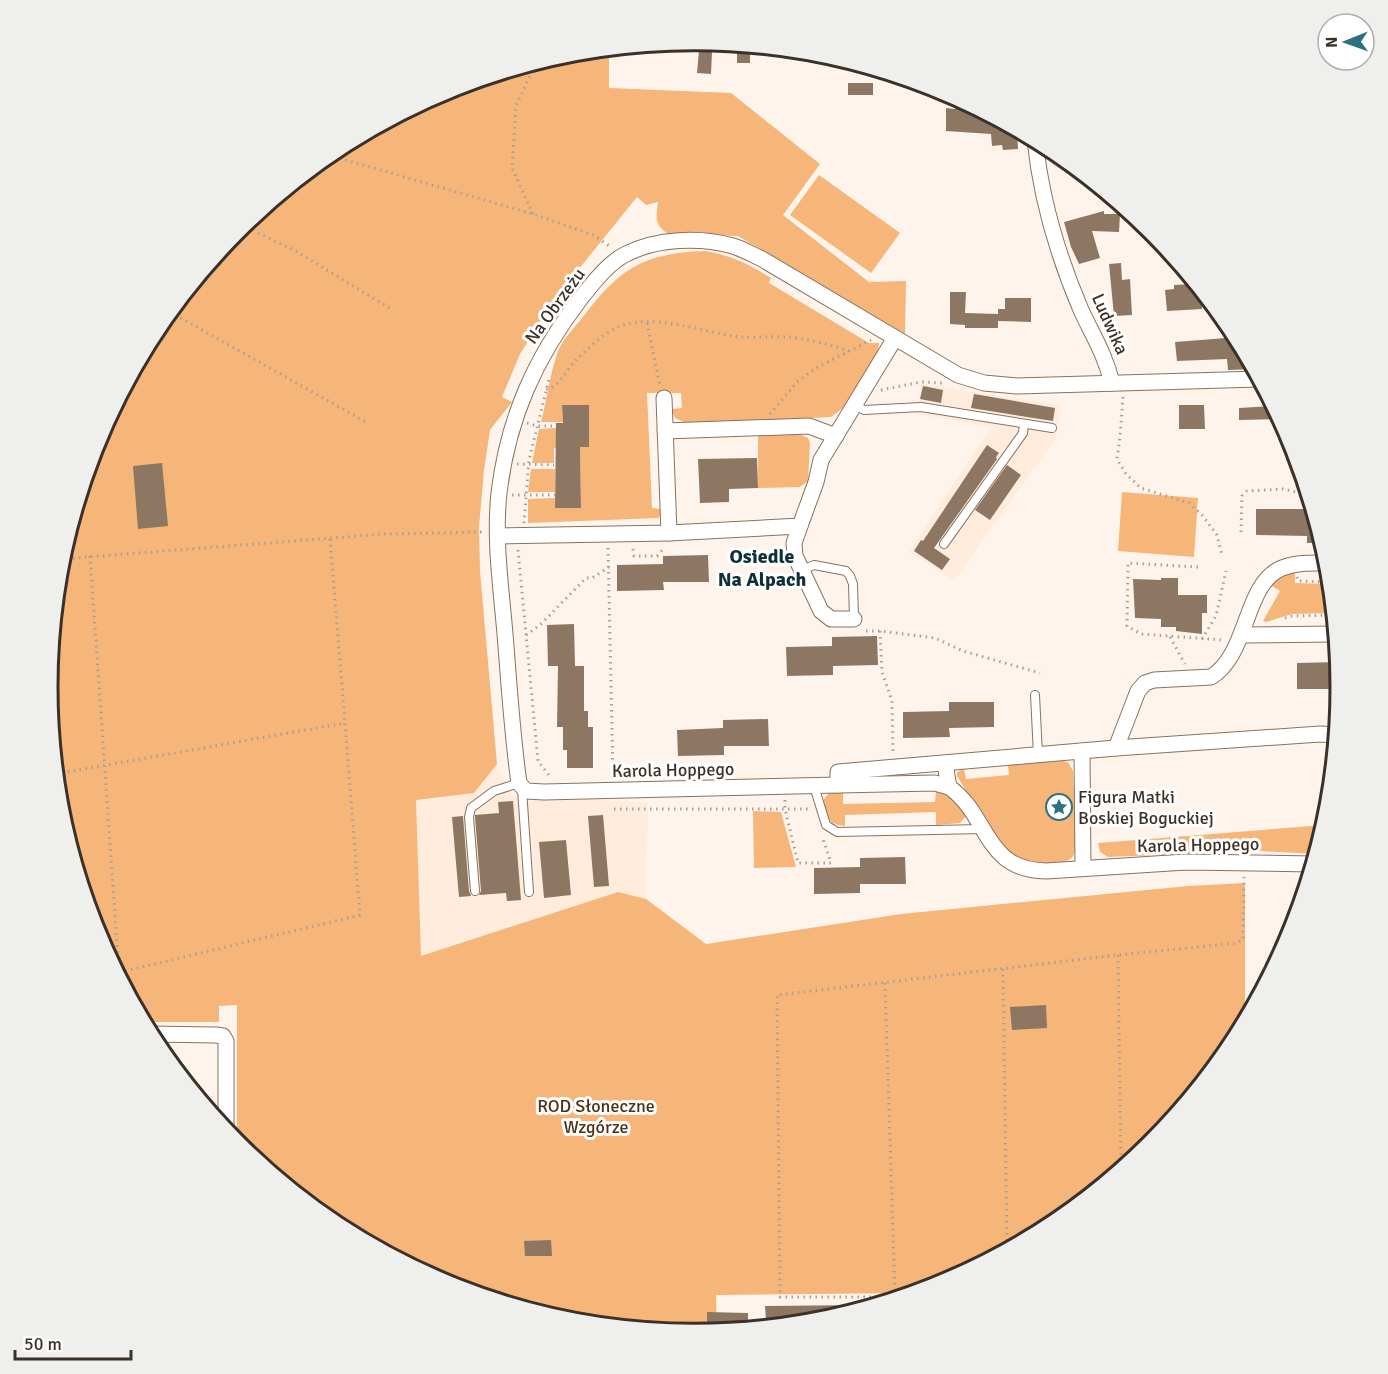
<svg xmlns="http://www.w3.org/2000/svg" width="1388" height="1374" font-family="Signika,sans-serif">
<rect width="100%" height="100%" fill="#fff4ec"/>
<g fill="#ffecdc">
<path d="M921 384 1061 405 1056 438 954 581 909 552 991 427 916 414Z"/>
<path d="M497 764 511 795 648 803 646 899 618 892 421 957 416 800 474 793Z"/>
</g>
<g fill="#f6b579">
<path d="M609 49V88L731 93 820 164 783 215 869 282 906 281 905 334 738 236 668 234C654 224 656 218 658 202L646 205 637 197 570 280 579 288 563 310 552 304 520 354 502 397 512 402 490 430 484 470 479 527 480 571 497 764 474 793 416 800 421 956 618 892 646 899 706 944 901 914 1188 886 1245 883V1021L1231 1046 1151 1144 1053 1225 941 1284 914 1293 716 1295 717 1331 694 1333 568 1321 446 1284 335 1224 237 1144V1005L219 1006V1022H143L97 934 60 813 48 687 60 561 97 439 157 328 237 230 335 149 447 90 568 53Z"/>
<path d="M819 175 900 233 871 273 790 215Z"/>
<path d="M705 251C730 255 749 264 771 278L769 283 869 343H879L878 352 843 408 831 417 688 424 675 418 671 409 682 408 681 393H647L652 508 662 509 659 518 528 523V499L555 498V508L581 507 580 447 562 406 563 422H541C547 399 550 373 558 351 563 339 575 327 583 317 619 269 643 253 705 251Z"/>
<path d="M556 428 563 447 554 448V463H532L539 429Z"/>
<path d="M797 433 808 438 810 443 808 481 800 487 758 488V436L762 434Z"/>
<path d="M531 469H555V492H528Z"/>
<path d="M1122 492 1198 498 1194 557 1118 551Z"/>
<path d="M1295 568V583L1330 584 1333 613 1292 614 1266 622 1263 621 1280 591 1269 584Z"/>
<path d="M1058 760 1068 762 1073 771 1076 849C1073 860 1067 862 1056 863 1044 864 1034 865 1023 860 994 848 974 802 957 776V772L964 769 966 779 1009 775 1008 765Z"/>
<path d="M936 790C950 792 961 802 966 816L960 823 936 825V812L845 815V826C826 824 827 816 823 800L829 793 843 792V804L935 802Z"/>
<path d="M753 811 781 812 796 867 754 868Z"/>
<path d="M1324 825 1316 854 1258 851 1108 857 1100 852 1098 843Z"/>
</g>
<g fill="#8d7763">
<path d="M737 45 750 46V63H737Z"/>
<path d="M699 51 712 52 711 74 697 73Z"/>
<rect x="848" y="83" width="25" height="12"/>
<path d="M955 97 1017 130 1018 149 1003 150 1002 145 992 146 991 134 946 131V108L955 109Z"/>
<path d="M1104 211V214H1120L1119 232 1092 231 1100 258 1079 264 1071 247 1064 222Z"/>
<path d="M1121 263 1122 280 1130 279 1132 315 1114 316 1109 264Z"/>
<path d="M1195 284 1201 290 1202 309 1167 311 1165 290 1174 289V285Z"/>
<path d="M950 292H966L965 313 998 314V309H1005V298H1031V322L998 321V316V328H965V325L950 324Z"/>
<path d="M1236 335 1254 369 1228 370 1227 359 1177 361 1175 342 1226 338V336Z"/>
<path d="M923 386 943 390 941 403 920 399Z"/>
<path d="M974 394 1055 408 1053 421 971 408Z"/>
<path d="M562 405H589V447H580L581 508H555L556 423H563Z"/>
<path d="M1179 405H1204L1205 429H1179Z"/>
<path d="M1274 406 1280 419 1239 420V408Z"/>
<path d="M987 445 999 453 996 457 997 459 934 548 950 559 942 570 914 551 921 540 923 541Z"/>
<path d="M757 458 758 488 729 489V502L700 503 698 459Z"/>
<path d="M162 463 168 526 138 529 133 466Z"/>
<path d="M1007 465 1021 475 990 520 975 510Z"/>
<path d="M1310 502 1323 543H1307V536L1256 535V509H1307V503Z"/>
<path d="M708 555 709 582H663L664 590 617 591V565L663 564V556Z"/>
<path d="M1161 578H1178V595H1207V613H1202V634L1176 631V627H1161V619L1135 618 1133 579 1161 580Z"/>
<path d="M574 624 575 666H584V711H588V727H593V768H567V750H563V727H557L558 666H548L547 625Z"/>
<path d="M877 636 878 665 833 666V675L787 676 786 647 832 646V637Z"/>
<path d="M1338 662 1340 689H1297V663Z"/>
<path d="M949 702H994V727L949 728 950 737 903 738V712L949 711Z"/>
<path d="M768 719 769 746H724V755L678 756 677 730 723 728V720Z"/>
<path d="M513 801 521 900 507 901 506 893 479 895 481 891 475 817V815L499 813 498 802Z"/>
<path d="M603 815 609 886 594 887 588 816Z"/>
<path d="M463 816 469 891 471 896 459 897 452 817Z"/>
<path d="M566 840 571 895 544 898 539 842Z"/>
<path d="M905 857 906 884H860V893L814 894V868L860 867V858Z"/>
<path d="M1046 1005 1047 1028 1012 1030 1010 1007Z"/>
<path d="M551 1240 552 1256H525L524 1241Z"/>
<path d="M862 1305 863 1308 824 1320H766L765 1306Z"/>
<path d="M707 1312 748 1313V1325H707Z"/>
</g>
<g fill="none" stroke-linecap="round" stroke-linejoin="round">
<defs>
<g id="service">
<path d="M858 67 876 70"/>
<path d="M855 405 864 410 921 407 1052 428"/>
<path d="M944 544 1023 433 1024 424"/>
<path d="M802 570 814 565 846 571 850 576 853 584 854 619"/>
<path d="M1035 695 1038 755"/>
<path d="M814 786 826 825 837 832 983 829"/>
<path d="M522 789 529 892"/>
<path d="M475 891 469 817 471 808 494 791 519 783"/>
</g>
<g id="minor">
<path d="M1035 140C1041 199 1058 256 1081 310 1093 336 1105 354 1112 383"/>
<path d="M1259 379 1017 386 984 383 958 375 762 259C753 255 743 249 733 246 700 237 657 238 626 254 608 263 593 283 581 298 535 358 508 418 499 493 494 539 501 587 505 634 509 683 512 734 519 783L526 791 544 792 838 785V772L1116 748 1138 691 1145 683 1154 680 1211 677C1249 654 1244 583 1282 568 1297 562 1313 563 1328 563"/>
<path d="M664 398 669 533"/>
<path d="M665 431 809 426 836 436"/>
<path d="M800 526 794 543 795 556 821 611 831 619H854"/>
<path d="M498 536 669 533 800 526 816 482 821 460 895 338"/>
<path d="M1242 635 1335 634"/>
<path d="M1116 748 1320 734 1336 735"/>
<path d="M1082 751 1083 868"/>
<path d="M945 764 949 787C990 816 983 870 1046 871L1186 862 1313 864"/>
<path d="M838 785 935 783 949 787"/>
<path d="M150 1034 216 1035 223 1036 226 1041V1131"/>
</g>
</defs>
<use href="#service" stroke="#88725f" stroke-width="10"/>
<use href="#minor" stroke="#88725f" stroke-width="17"/>
<g stroke="#a99f97" stroke-width="3" stroke-dasharray="1.5 4.5" stroke-linecap="butt">
<path d="M328 155 533 214 593 235 611 247"/>
<path d="M533 214 512 168 516 106 536 63"/>
<path d="M258 233 294 250 391 309"/>
<path d="M170 312 366 422"/>
<path d="M647 323 660 386"/>
<path d="M546 389C558 388 567 370 575 361 587 349 603 334 618 327 653 312 704 333 741 337 756 338 771 336 787 337 805 338 831 345 849 351"/>
<path d="M881 390 921 382 942 383"/>
<path d="M1123 397 1120 437 1117 459 1126 474 1141 488 1189 503 1202 515 1217 535 1222 555"/>
<path d="M770 414 797 382 816 368 871 340"/>
<path d="M527 423 537 426H556"/>
<path d="M517 464 554 465"/>
<path d="M512 495H555"/>
<path d="M524 523 529 460 549 379"/>
<path d="M1241 532 1242 496 1247 491 1283 489 1308 495"/>
<path d="M330 539 345 723"/>
<path d="M608 548 613 775"/>
<path d="M633 549 634 556H657L664 548"/>
<path d="M518 550 538 761 551 778"/>
<path d="M90 556 119 972"/>
<path d="M61 559 384 534 484 532"/>
<path d="M1198 567 1128 563 1127 626 1141 634 1224 640"/>
<path d="M1297 577 1298 581 1330 582"/>
<path d="M1285 618 1292 616 1333 615"/>
<path d="M866 631H880L935 638 963 651 1040 673"/>
<path d="M880 631 882 672 892 701 893 753"/>
<path d="M526 635 540 625 586 578H592L609 567"/>
<path d="M1170 637 1185 664"/>
<path d="M1202 639 1216 616 1226 571"/>
<path d="M56 774 345 723 360 915 117 973"/>
<path d="M785 800V809L798 863H831L822 836"/>
<path d="M614 809H811"/>
<path d="M1118 955 1121 1169"/>
<path d="M1003 969 1007 1249"/>
<path d="M885 983 895 1296"/>
<path d="M901 1297H780L777 995 1118 955 1237 943 1243 939 1244 877"/>
</g>
<use href="#service" stroke="#fff" stroke-width="8"/>
<use href="#minor" stroke="#fff" stroke-width="15"/>
</g>
<defs>
<symbol id="sight-ring" viewBox="-11 -11 22 22"><circle r="9.5" fill="#fff" stroke="#2d7281" stroke-width="1.5"/><path d="M0-6L1.8-2.2L6-1.7L2.9 1.2L3.7 5.4L0 3.3L-3.7 5.4L-2.9 1.2L-6-1.7L-1.8-2.2Z" fill="#2d7281"/></symbol>
</defs>
<g fill-rule="evenodd">
<use href="#sight-ring" x="1044" y="792" width="30" height="30"/>
</g>
<g text-anchor="middle" stroke-width="6" stroke-linejoin="round" paint-order="stroke">
<g font-size="18" fill="#3b3129" stroke="#fff">
<text transform="translate(555 306) rotate(-54)" y="6">Na Obrzeżu</text>
<text transform="translate(1110 324) rotate(66)" y="6">Ludwika</text>
<text transform="translate(673 770) rotate(-1)" y="6">Karola Hoppego</text>
<text transform="translate(1198 845) rotate(-1)" y="6">Karola Hoppego</text>
</g>
<g font-size="18" fill="#3b3129" stroke="#fff" text-anchor="start">
<text x="1078" y="803">Figura Matki<tspan x="1078" dy="21">Boskiej Boguckiej</tspan></text>
</g>
<g font-size="18" fill="#4d3217" stroke="#fff">
<text x="596" y="1112">ROD Słoneczne<tspan x="596" dy="21">Wzgórze</tspan></text>
</g>
<g font-size="20" font-weight="bold" fill="#0f3037" stroke="#fff">
<text x="762" y="563">Osiedle<tspan x="762" dy="23">Na Alpach</tspan></text>
</g>
</g>
<path d="M0 0H1388V1374H0ZM58 687a636 636 0 1 1 1272 0a636 636 0 1 1-1272 0Z" fill="#efefee" fill-rule="evenodd"/>
<path fill="none" stroke="#3b3129" stroke-width="3" d="M58 687a636 636 0 1 1 1272 0a636 636 0 1 1-1272 0Z"/>
<g transform="translate(1346 42) rotate(269)"><circle r="28" fill="#ffffff" stroke="#b1ada9" stroke-width="1.5"/>
<path d="M0-4.5L10 22L0 15L-10 22Z" fill="#2d7281"/>
<text y="-9" font-size="16" font-weight="bold" text-anchor="middle" fill="#3b3129">N</text>
</g>
<path d="M15 1350v9h116v-9" fill="none" stroke="#3b3129" stroke-width="3"/>
<text x="24" y="1350" font-size="18" fill="#3b3129" stroke="#ffffff" stroke-width="4.5" paint-order="stroke">50 m</text>
</svg>
